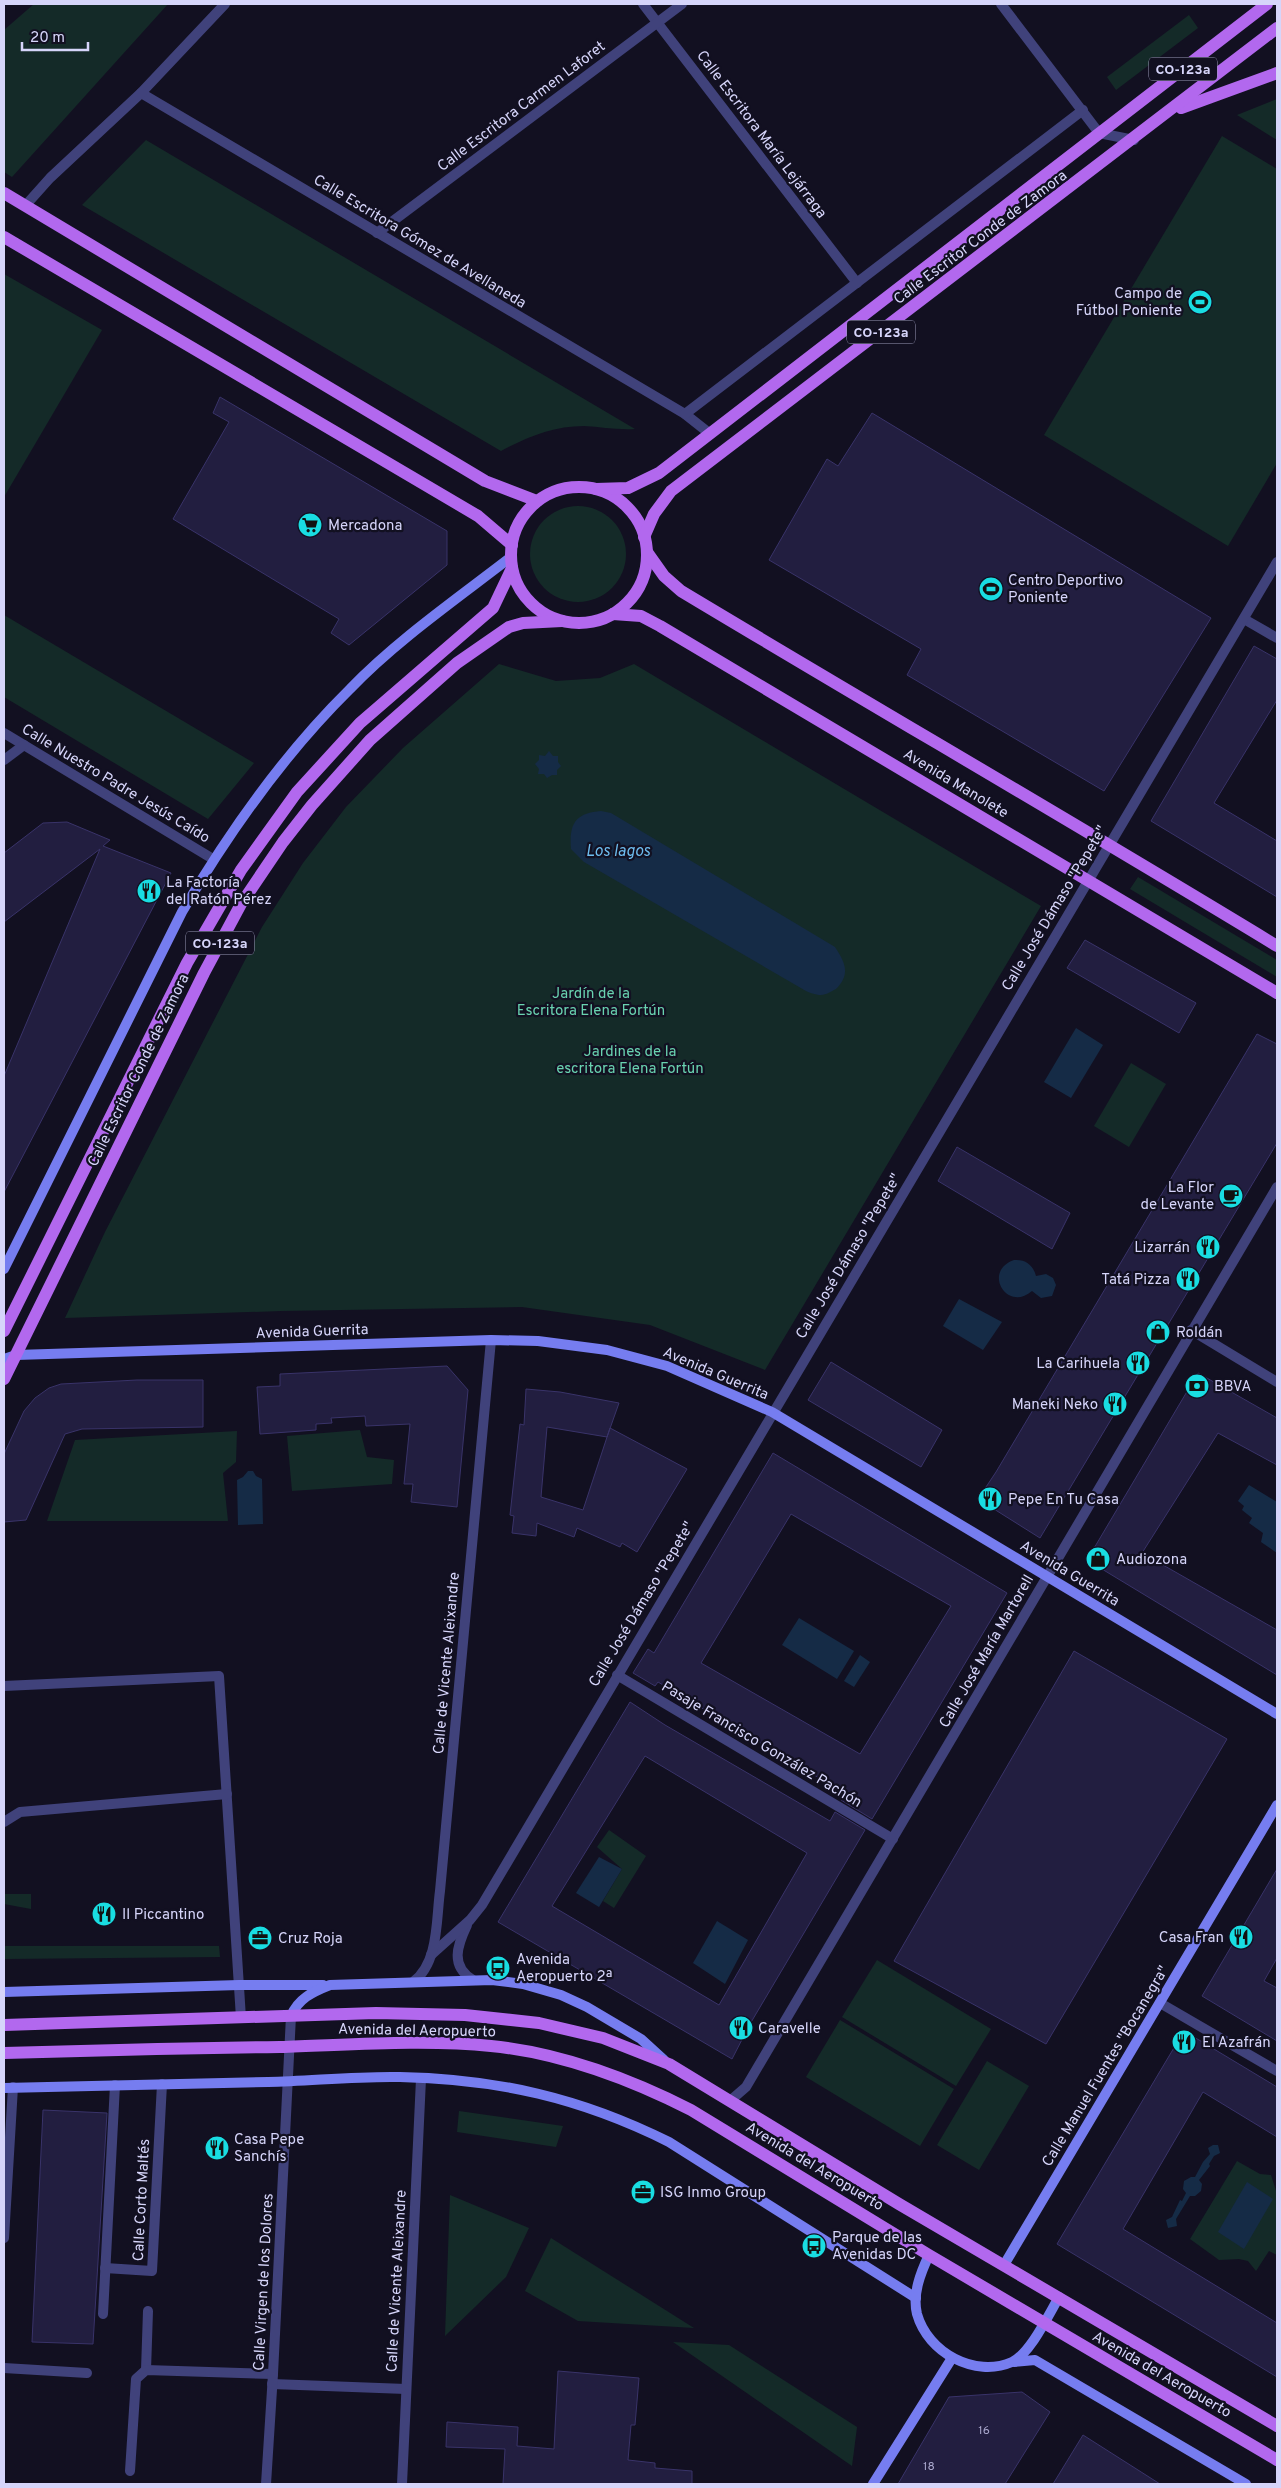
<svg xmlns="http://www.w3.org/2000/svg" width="1281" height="2488" font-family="Overpass,sans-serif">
<rect width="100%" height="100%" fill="#121021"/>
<g fill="#142a28">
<path d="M34 4H168L12 177 4 172V30Z"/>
<path d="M1189 15 1198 28 1116 90 1107 77Z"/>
<path d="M1277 99V140L1237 115Z"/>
<path d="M1222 136 1277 169V463L1228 546 1044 435Z"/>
<path d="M146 140 635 429C617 430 601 427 584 426 554 426 527 437 501 451L82 205Z"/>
<path d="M4 274 102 330 4 497Z"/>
<circle cx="578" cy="554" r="48"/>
<path d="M4 615 254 763 208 819 4 697Z"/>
<path d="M499 664 556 681 600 678 634 664 1041 906 765 1370 650 1325 522 1307 281 1311 65 1318 105 1232 262 927 303 863 346 807 403 748Z"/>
<path d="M1138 877 1277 960V977L1130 889Z"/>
<path d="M1131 1063 1166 1084 1129 1147 1094 1126Z"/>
<path d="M360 1430 367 1457 394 1460 392 1484 292 1491 287 1436Z"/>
<path d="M237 1431 236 1462 223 1473 228 1521H47L75 1440Z"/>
<path d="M609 1830 646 1856 614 1908 603 1901 622 1869 597 1847Z"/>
<path d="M4 1894H31V1909L4 1904Z"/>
<path d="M4 1946H219L220 1957 4 1959Z"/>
<path d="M877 1960 991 2029 956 2086 842 2017Z"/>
<path d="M840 2020 954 2089 920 2146 806 2077Z"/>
<path d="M987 2061 1029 2086 979 2170 937 2145Z"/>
<path d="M459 2111 563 2126 556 2147 457 2132Z"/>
<path d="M1237 2161 1260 2174 1271 2175 1277 2194V2255L1269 2251 1256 2271 1248 2261 1239 2259 1219 2260 1190 2239Z"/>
<path d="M450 2195 529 2228 506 2277 445 2336Z"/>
<path d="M551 2238 694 2328 578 2321 525 2291Z"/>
<path d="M673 2342 729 2345 857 2427 852 2466Z"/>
</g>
<g fill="#152b46">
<path d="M549 751 553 756H558V762L561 766 557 770V775H552L547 778 544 774H538L539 769 535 764 539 760V755L545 756Z"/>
<path d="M601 811 611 813 835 947C845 962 851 974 836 989 832 991 826 995 821 995 817 995 810 993 806 991L584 862 571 849C569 824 575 813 601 811Z"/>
<path d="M1076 1028 1103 1045 1071 1098 1044 1082Z"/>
<path d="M1014 1260C1026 1259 1033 1265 1036 1276L1046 1274 1053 1278 1056 1285 1052 1296 1041 1298 1032 1291C1007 1313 982 1271 1014 1260Z"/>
<path d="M959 1299 1002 1322 983 1350 943 1326Z"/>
<path d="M248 1471H253L256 1476 262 1479 263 1524 238 1525 237 1480 243 1477Z"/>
<path d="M1249 1485 1277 1502V1553L1261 1542 1263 1533 1249 1523 1252 1518 1242 1510 1244 1506 1238 1501Z"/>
<path d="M799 1618 854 1651 837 1679 782 1645Z"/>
<path d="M860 1655 870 1662 854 1687 844 1681Z"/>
<path d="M599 1857 622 1869 599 1907 576 1893Z"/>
<path d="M717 1921 748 1940 725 1984 693 1963Z"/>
<path d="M1213 2145H1218L1220 2153 1214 2156 1209 2164 1210 2166 1199 2180 1202 2184 1201 2191 1195 2196H1190L1176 2219 1177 2226 1168 2228 1166 2220 1172 2217 1180 2200 1182 2201 1186 2193 1183 2189 1184 2181 1191 2177H1195L1203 2162 1210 2154 1208 2148Z"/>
<path d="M1247 2182 1273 2199 1244 2249 1218 2232Z"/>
</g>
<g fill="#221e40" stroke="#393369" fill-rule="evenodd">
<path d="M220 397 447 531V565L349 645 331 633 339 619 173 519 229 422 213 413Z"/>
<path d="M872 413 1211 618 1104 791 907 675 921 649 769 560 827 459 838 466Z"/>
<path d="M1254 646 1277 659V700L1214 803 1277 841V897L1151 821Z"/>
<path d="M67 822 110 840 103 846 171 873 4 1192V1076L100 849 4 922V853L43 823Z"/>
<path d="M1085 940 1196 1003 1179 1033 1067 968Z"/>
<path d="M1257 1034 1277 1044V1143L1040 1538 978 1499 996 1472Z"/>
<path d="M957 1147 1070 1213 1052 1249 938 1181Z"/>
<path d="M831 1362 942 1430 921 1467 808 1400Z"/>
<path d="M447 1366 468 1390 457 1507 411 1502 413 1484H404L410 1424 366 1426 365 1416 331 1418 332 1423 316 1424V1430L260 1434 257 1387 280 1386V1374Z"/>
<path d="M1198 1373 1277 1418V1465L1218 1433 1142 1553 1277 1630V1675L1087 1560Z"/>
<path d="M137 1380H203V1427L82 1429 65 1434 26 1520 4 1522V1454L24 1411 35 1398 49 1388 61 1384Z"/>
<path d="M526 1389 560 1392 619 1403 607 1437 547 1427 541 1497 583 1510 610 1428 687 1469 637 1552 622 1543 620 1547 577 1528 574 1537 537 1523 536 1536 512 1533 514 1516 510 1515 520 1424 524 1425Z"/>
<path d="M773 1453 1007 1593 872 1819 841 1800 846 1794 658 1682 655 1686 633 1673 648 1649 654 1653ZM791 1514 951 1606 860 1754 701 1663Z"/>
<path d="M1074 1651 1227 1739 1046 2044 894 1961Z"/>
<path d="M630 1702 665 1725 830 1821 835 1812 865 1830 750 2024 732 2059 498 1922ZM645 1756 807 1853 719 2005 552 1906Z"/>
<path d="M1277 1869V1958L1264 1981 1277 1988V2041L1202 1996Z"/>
<path d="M1184 2031 1277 2087V2137L1203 2092 1123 2229 1277 2323V2377L1057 2244Z"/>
<path d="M43 2110 107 2113 93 2344 32 2342Z"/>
<path d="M558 2371 639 2378 635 2425H631L628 2460 655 2463V2468L692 2471V2484H503L505 2449 446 2447 447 2422 518 2427 517 2446 554 2449Z"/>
<path d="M1022 2392 1050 2412 1005 2484H898L949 2397Z"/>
<path d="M1083 2435 1160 2484H1053Z"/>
</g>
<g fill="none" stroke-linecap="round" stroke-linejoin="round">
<g stroke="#40427b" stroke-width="10">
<path d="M643 4 857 283"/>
<path d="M1001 4 1099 133 1134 140"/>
<path d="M141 93 685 414 709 433"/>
<path d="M25 206 50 178 141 93 225 4"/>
<path d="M377 233 682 4"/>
<path d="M685 414 1083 110"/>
<path d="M1244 619 1277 638"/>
<path d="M4 733 213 859"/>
<path d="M4 760 24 745"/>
<path d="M1191 1330 1277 1382"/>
<path d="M617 1675 893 1839"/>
<path d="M4 1686 219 1676 241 2018"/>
<path d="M4 1822 20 1812 227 1794"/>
<path d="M467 1925C457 1946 450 1966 473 1980"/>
<path d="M431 1955 470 1920 482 1905 1277 562"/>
<path d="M413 1982C439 1963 436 1920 440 1891L491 1340"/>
<path d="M1160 2003 1277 2071"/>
<path d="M731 2100 746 2087 1277 1187"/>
<path d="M4 2238 13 2087"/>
<path d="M105 2268 152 2271 162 2084"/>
<path d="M103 2314 115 2085"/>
<path d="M4 2368 87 2373"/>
<path d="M146 2370 148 2311"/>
<path d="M272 2384 406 2389"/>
<path d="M130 2471 136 2379 146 2370 273 2374"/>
<path d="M266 2484 273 2374 291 2016"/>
<path d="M402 2484 421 2079"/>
</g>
<g stroke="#767df0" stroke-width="10">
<path d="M4 1269 182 912C229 832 283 755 350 689 396 641 458 598 511 557"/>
<path d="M4 1359 16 1355 491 1340 538 1341 607 1350 667 1366 772 1412 1277 1714"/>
<path d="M4 1992 239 1985H323"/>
<path d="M291 2016C298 1999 312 1992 330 1985L492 1980 523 1984 561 1995 587 2007 641 2039 664 2060"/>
<path d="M4 2088C92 2086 180 2084 268 2082 312 2081 356 2076 400 2077 498 2079 581 2098 669 2142L916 2298"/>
<path d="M929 2255C921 2272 912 2294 917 2314 928 2353 975 2378 1012 2362 1030 2354 1049 2314 1059 2297"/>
<path d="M1004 2265 1277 1805"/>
<path d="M1014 2362 1035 2360 1246 2484"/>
<path d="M873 2484 952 2358"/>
</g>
<g stroke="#b268ee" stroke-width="12">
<path d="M1181 108 1277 73"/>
<path d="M4 193 485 481 537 501"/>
<path d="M4 237 478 516 512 545"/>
<circle cx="579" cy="555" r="68"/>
<path d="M596 489 628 488 659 473 1267 4"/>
<path d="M644 537 654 514 671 491 1277 28"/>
<path d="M647 552 664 576 681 591C879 710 1080 826 1277 946"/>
<path d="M613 614 641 616 660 626 1277 993"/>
<path d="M4 1331 187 963 241 870 297 792 360 723 493 608 512 568"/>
<path d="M4 1379 204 973 241 904 283 842 312 805 370 740 457 663 509 627 523 623 562 621"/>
<path d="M4 2025 376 2013 465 2015 539 2023 603 2038 669 2064 899 2204 1277 2426"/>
<path d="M4 2053C96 2050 188 2048 280 2047 348 2045 424 2039 491 2046 562 2053 628 2078 691 2110L929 2255 1277 2460"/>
</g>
</g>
<defs>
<symbol id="stadium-disc" viewBox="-11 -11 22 22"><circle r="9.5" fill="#19dde2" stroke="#121021"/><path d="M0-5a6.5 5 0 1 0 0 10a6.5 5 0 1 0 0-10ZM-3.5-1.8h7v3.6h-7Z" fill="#111"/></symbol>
<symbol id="supermarket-disc" viewBox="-11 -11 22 22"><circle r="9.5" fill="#19dde2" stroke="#121021"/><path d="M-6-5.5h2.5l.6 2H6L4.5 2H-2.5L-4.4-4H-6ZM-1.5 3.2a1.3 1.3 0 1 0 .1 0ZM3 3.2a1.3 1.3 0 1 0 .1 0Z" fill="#111"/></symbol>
<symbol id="restaurant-disc" viewBox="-11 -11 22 22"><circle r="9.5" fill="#19dde2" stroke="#121021"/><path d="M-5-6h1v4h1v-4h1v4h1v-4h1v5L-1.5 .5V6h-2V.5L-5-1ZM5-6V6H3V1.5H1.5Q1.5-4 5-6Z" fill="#111"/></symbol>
<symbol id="cafe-disc" viewBox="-11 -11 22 22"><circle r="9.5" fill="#19dde2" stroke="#121021"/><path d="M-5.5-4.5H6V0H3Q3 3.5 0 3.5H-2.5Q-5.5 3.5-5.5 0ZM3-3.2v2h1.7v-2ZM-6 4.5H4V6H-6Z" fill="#111"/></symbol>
<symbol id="shop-disc" viewBox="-11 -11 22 22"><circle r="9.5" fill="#19dde2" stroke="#121021"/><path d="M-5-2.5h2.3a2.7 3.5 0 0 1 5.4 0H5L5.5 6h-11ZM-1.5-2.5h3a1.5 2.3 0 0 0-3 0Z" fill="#111"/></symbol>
<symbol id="bank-disc" viewBox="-11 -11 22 22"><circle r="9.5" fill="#19dde2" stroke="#121021"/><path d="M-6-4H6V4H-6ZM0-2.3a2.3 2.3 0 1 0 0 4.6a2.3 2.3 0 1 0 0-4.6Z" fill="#111"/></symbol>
<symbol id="office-disc" viewBox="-11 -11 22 22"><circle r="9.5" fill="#19dde2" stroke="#121021"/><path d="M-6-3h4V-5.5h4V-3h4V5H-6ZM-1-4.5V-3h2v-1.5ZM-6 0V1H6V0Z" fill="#111"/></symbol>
<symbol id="bus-disc" viewBox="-11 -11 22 22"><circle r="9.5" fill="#19dde2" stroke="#121021"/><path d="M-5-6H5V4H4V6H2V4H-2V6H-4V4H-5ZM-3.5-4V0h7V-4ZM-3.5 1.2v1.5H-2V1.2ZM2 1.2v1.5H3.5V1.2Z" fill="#111"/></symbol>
</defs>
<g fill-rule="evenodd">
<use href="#stadium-disc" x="1186" y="288" width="28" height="28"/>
<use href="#supermarket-disc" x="296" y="511" width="28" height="28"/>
<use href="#stadium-disc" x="977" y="575" width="28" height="28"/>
<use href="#restaurant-disc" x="135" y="877" width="28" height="28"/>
<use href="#cafe-disc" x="1217" y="1182" width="28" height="28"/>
<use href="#restaurant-disc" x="1194" y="1233" width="28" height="28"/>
<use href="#restaurant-disc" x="1174" y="1265" width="28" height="28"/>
<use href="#shop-disc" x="1144" y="1318" width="28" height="28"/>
<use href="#restaurant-disc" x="1124" y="1349" width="28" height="28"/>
<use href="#bank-disc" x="1183" y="1372" width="28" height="28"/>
<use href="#restaurant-disc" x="1101" y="1390" width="28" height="28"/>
<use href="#restaurant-disc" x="976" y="1485" width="28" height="28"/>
<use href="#shop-disc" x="1084" y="1545" width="28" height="28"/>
<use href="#restaurant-disc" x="90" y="1900" width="28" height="28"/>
<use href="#restaurant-disc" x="1227" y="1923" width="28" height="28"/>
<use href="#office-disc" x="246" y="1924" width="28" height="28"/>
<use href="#bus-disc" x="484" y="1954" width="28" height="28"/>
<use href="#restaurant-disc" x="727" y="2014" width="28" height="28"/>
<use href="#restaurant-disc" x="1170" y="2028" width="28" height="28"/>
<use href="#restaurant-disc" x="203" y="2134" width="28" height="28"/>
<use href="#office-disc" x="629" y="2178" width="28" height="28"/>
<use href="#bus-disc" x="800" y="2232" width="28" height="28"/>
</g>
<g text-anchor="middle" stroke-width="4.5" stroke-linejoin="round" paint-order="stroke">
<g font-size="12" fill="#a9a7cc">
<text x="984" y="2434">16</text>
<text x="929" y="2470">18</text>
</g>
<g fill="#121021" stroke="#9b9ab9" stroke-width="1">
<rect x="1149" y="57.5" width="68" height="23" rx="4"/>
<rect x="847" y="320.5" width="68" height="23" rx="4"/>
<rect x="186" y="931.5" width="68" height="23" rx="4"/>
</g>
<g font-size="14" font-weight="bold" fill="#d6d5fa">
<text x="1183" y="74">CO-123a</text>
<text x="881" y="337">CO-123a</text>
<text x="220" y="948">CO-123a</text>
</g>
<g font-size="15" fill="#d6d5fa" stroke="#121021">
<text transform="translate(521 106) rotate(-37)" y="5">Calle Escritora Carmen Laforet</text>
<text transform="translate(762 134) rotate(53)" y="5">Calle Escritora María Lejárraga</text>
<text transform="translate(980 237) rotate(-37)" y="5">Calle Escritor Conde de Zamora</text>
<text transform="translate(420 241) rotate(31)" y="5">Calle Escritora Gómez de Avellaneda</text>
<text transform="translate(116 783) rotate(31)" y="5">Calle Nuestro Padre Jesús Caído</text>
<text transform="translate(956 783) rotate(31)" y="5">Avenida Manolete</text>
<text transform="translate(1054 908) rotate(-59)" y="5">Calle José Dámaso "Pepete"</text>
<text transform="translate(138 1070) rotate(-64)" y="5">Calle Escritor Conde de Zamora</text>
<text transform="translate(848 1256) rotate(-59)" y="5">Calle José Dámaso "Pepete"</text>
<text transform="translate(312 1331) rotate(-2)" y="5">Avenida Guerrita</text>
<text transform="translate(716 1373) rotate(23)" y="5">Avenida Guerrita</text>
<text transform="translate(1070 1573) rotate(31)" y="5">Avenida Guerrita</text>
<text transform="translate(641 1604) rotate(-59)" y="5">Calle José Dámaso "Pepete"</text>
<text transform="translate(986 1651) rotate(-60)" y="5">Calle José María Martorell</text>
<text transform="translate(446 1663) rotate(-85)" y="5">Calle de Vicente Aleixandre</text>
<text transform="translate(762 1744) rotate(31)" y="5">Pasaje Francisco González Pachón</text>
<text transform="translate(417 2030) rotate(1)" y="5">Avenida del Aeropuerto</text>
<text transform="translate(1105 2066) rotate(-59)" y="5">Calle Manuel Fuentes "Bocanegra"</text>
<text transform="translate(815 2166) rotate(31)" y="5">Avenida del Aeropuerto</text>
<text transform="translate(141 2200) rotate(-87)" y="5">Calle Corto Maltés</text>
<text transform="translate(396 2281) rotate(-87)" y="5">Calle de Vicente Aleixandre</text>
<text transform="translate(263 2282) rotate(-87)" y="5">Calle Virgen de los Dolores</text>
<text transform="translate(1162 2374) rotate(30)" y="5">Avenida del Aeropuerto</text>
</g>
<g font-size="15" fill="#d6d5fa" stroke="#121021" text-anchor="start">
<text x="1182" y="298" text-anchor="end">Campo de<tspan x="1182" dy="17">Fútbol Poniente</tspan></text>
<text x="328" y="530">Mercadona</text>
<text x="1008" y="585">Centro Deportivo<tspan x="1008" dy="17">Poniente</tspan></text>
<text x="166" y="887">La Factoría<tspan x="166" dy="17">del Ratón Pérez</tspan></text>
<text x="1214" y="1192" text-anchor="end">La Flor<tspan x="1214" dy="17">de Levante</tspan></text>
<text x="1190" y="1252" text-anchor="end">Lizarrán</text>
<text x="1170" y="1284" text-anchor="end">Tatá Pizza</text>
<text x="1176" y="1337">Roldán</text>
<text x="1120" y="1368" text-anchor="end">La Carihuela</text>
<text x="1214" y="1391">BBVA</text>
<text x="1098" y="1409" text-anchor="end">Maneki Neko</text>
<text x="1008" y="1504">Pepe En Tu Casa</text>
<text x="1116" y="1564">Audiozona</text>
<text x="122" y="1919">Il Piccantino</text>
<text x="1224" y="1942" text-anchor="end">Casa Fran</text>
<text x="278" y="1943">Cruz Roja</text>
<text x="516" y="1964">Avenida<tspan x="516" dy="17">Aeropuerto 2ª</tspan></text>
<text x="758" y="2033">Caravelle</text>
<text x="1202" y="2047">El Azafrán</text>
<text x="234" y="2144">Casa Pepe<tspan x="234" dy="17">Sanchís</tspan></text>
<text x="660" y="2197">ISG Inmo Group</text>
<text x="832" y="2242">Parque de las<tspan x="832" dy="17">Avenidas DC</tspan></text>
</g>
<g font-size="15" fill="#69d2b0" stroke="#121021">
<text x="591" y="998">Jardín de la<tspan x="591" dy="17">Escritora Elena Fortún</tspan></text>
<text x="630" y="1056">Jardines de la<tspan x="630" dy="17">escritora Elena Fortún</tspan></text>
</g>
<g font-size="16" font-style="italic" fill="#6ebdef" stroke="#121021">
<text x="618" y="856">Los lagos</text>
</g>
</g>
<rect width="1281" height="2488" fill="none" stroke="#d6d5fa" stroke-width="10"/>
<path d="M22 42v8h66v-8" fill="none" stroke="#d6d5fa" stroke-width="2.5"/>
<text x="30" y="42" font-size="15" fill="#d6d5fa" stroke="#121021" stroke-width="4" paint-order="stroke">20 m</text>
</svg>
